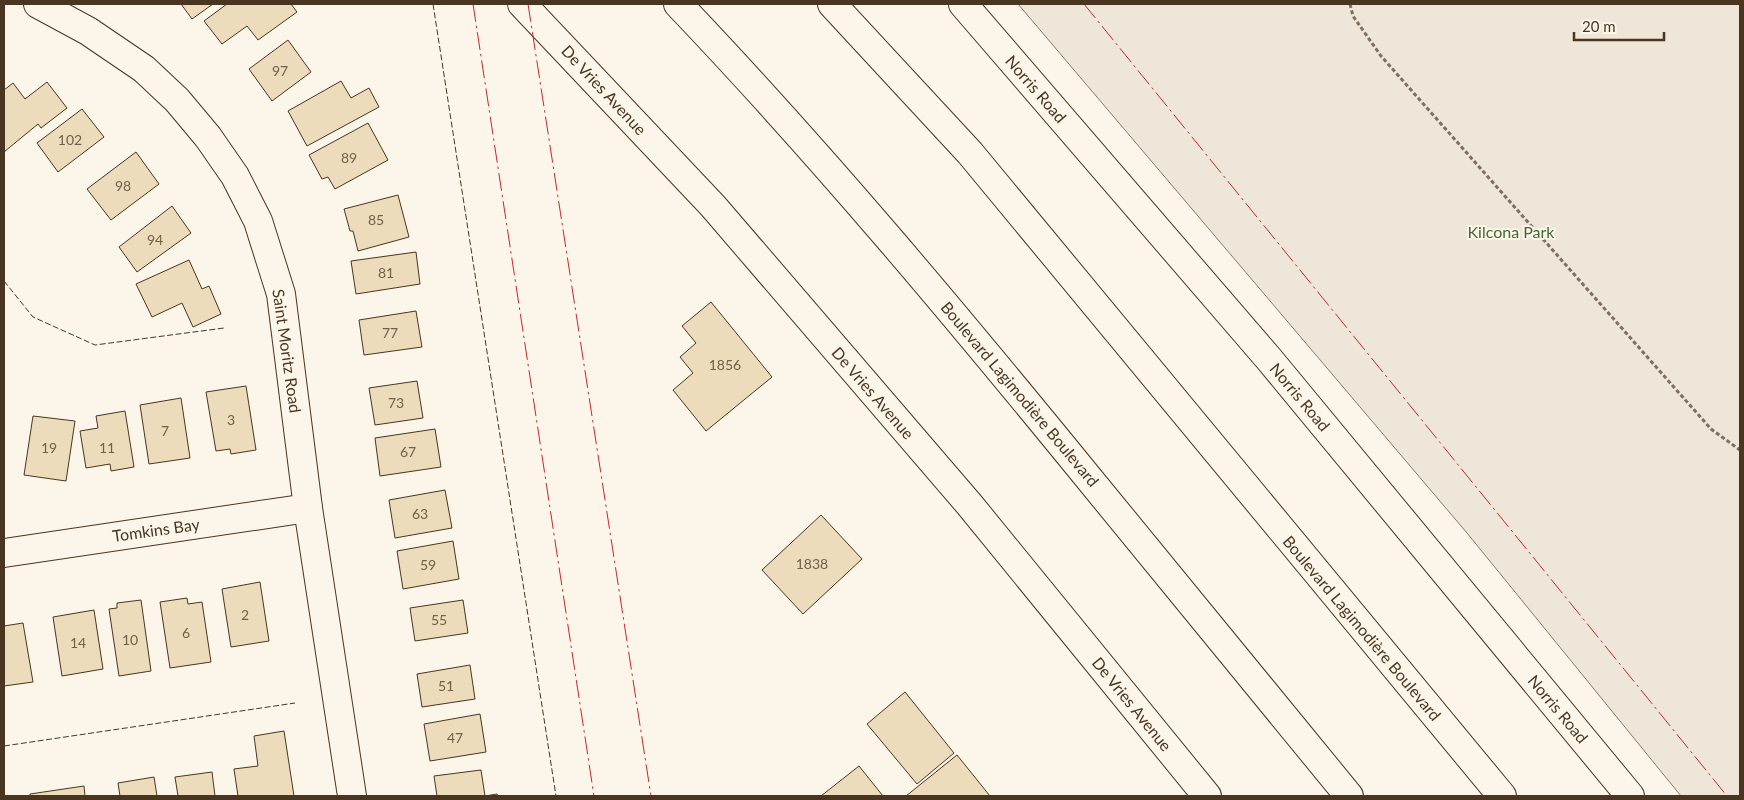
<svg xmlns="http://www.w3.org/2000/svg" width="1744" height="800" font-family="Lato,sans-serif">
<rect width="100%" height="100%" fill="#fbf6e9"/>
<path fill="#ede6d9" stroke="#887966" d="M1018 4H1740V796H1681L1467 533Z"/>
<g fill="#ecdcbc" stroke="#4a3520">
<path d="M181 4H213L192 19Z"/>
<path d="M227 4H291L297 12 258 40 247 26 222 44 204 21Z"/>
<path d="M288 40 311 72 272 101 249 69Z"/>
<path d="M341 81 351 98 369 88 379 107 307 146 288 111Z"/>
<path d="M47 82 67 108 41 128 38 124 4 152V90L13 83 25 99Z"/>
<path d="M82 109 104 137 58 172 37 143Z"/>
<path d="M368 123 388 160 335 189 328 177 322 179 309 155Z"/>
<path d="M136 152 159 184 111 220 87 189Z"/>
<path d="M398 195 409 237 358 251 353 231H350L344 209Z"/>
<path d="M172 206 191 233 137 272 119 247Z"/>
<path d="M416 252 420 284 356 294 351 261Z"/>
<path d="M189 260 202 289 209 286 221 314 193 327 182 303 152 317 136 284Z"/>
<path d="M711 302 772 377 706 431 673 390 693 373 680 357 696 343 682 326Z"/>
<path d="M416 311 422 347 364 355 359 320Z"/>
<path d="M417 381 423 418 375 425 369 388Z"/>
<path d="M246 386 256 450 231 454 230 449 216 451 206 392Z"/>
<path d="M181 398 190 458 149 464 140 405Z"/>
<path d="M125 411 134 467 111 471 110 464 86 468 80 431 98 428 96 416Z"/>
<path d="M33 416 75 421 66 481 24 475Z"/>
<path d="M435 429 441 467 380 476 375 438Z"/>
<path d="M445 490 452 528 395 538 389 500Z"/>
<path d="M821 515 862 559 803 614 762 570Z"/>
<path d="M453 541 459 579 403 589 397 551Z"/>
<path d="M260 582 269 641 231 647 222 589Z"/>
<path d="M187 598 188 604 202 602 211 662 170 668 160 602Z"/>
<path d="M141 600 151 671 119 676 109 609 117 608V603Z"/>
<path d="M463 600 468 633 415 641 410 608Z"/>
<path d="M94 610 103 669 62 676 53 617Z"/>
<path d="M23 623 33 682 4 686V626Z"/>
<path d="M470 665 475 699 422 707 417 674Z"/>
<path d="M905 692 954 753 917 784 867 724Z"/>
<path d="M480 714 486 752 430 761 424 724Z"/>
<path d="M284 731 294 796H238L234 769 258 766 254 736Z"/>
<path d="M957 755 990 796H906Z"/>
<path d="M859 766 883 796H821Z"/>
<path d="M481 770 485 796 497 794 498 796H437L434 776Z"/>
<path d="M212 772 215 796H178L175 777Z"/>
<path d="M154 777 157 796H120L118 783Z"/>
<path d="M84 786 85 796H30V794Z"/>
</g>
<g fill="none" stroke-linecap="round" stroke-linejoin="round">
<defs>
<g id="minor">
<path d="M38 4 88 31 144 69 177 100 208 137 235 176 258 221 281 294 308 508 352 796"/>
<path d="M963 4 1269 359 1630 796"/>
<path d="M4 553 308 508"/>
</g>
<path id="tertiary" d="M522 4 713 206 969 504 1207 796"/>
<g id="primary">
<path d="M678 4C823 156 958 318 1091 481 1177 586 1263 691 1349 796"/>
<path d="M832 4 970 153 1502 796"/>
</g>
</defs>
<use href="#minor" stroke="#4a3520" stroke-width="30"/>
<use href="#tertiary" stroke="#4a3520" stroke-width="30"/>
<use href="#primary" stroke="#4a3520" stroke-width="30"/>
<path stroke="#7f6f5c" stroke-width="3" stroke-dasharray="4 2.5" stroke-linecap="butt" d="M1350 4 1353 16 1381 56 1711 429 1740 450"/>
<use href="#minor" stroke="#fbf6e9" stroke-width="28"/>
<use href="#tertiary" stroke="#fbf6e9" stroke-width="28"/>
<use href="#primary" stroke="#fbf6e9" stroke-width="28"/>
<g stroke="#4a3520" stroke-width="1" stroke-dasharray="6 2.5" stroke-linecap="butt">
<path d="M433 4 556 796"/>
<path d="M4 281 33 317 95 345 224 328"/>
<path d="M4 746 295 703"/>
</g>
<g stroke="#c62828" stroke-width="1" stroke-dasharray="18 4 2.5 4" stroke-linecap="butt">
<path d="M473 4 594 796"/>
<path d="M528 4 651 796"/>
<path d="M1084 4 1727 796"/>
</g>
</g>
<g text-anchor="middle" stroke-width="4" stroke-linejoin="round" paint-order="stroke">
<g font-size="14" fill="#725f47">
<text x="280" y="76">97</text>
<text x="70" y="145">102</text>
<text x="349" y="163">89</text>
<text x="123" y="191">98</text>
<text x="376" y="225">85</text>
<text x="155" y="245">94</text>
<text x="386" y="278">81</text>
<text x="390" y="338">77</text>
<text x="725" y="370">1856</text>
<text x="396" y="408">73</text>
<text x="231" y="425">3</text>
<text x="165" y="436">7</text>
<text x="49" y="453">19</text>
<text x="107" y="453">11</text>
<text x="408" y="457">67</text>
<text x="420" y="519">63</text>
<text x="812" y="569">1838</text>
<text x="428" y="570">59</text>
<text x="245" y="620">2</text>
<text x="439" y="625">55</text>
<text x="186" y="638">6</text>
<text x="130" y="645">10</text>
<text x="78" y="648">14</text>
<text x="446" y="691">51</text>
<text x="455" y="743">47</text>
</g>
<g font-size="16" fill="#4a3520" stroke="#fbf6e9">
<text transform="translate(1036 89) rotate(49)" y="6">Norris Road</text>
<text transform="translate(604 90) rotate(47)" y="6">De Vries Avenue</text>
<text transform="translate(287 351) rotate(82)" y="6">Saint Moritz Road</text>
<text transform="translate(873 393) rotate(49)" y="6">De Vries Avenue</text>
<text transform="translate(1020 394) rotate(50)" y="6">Boulevard Lagimodière Boulevard</text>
<text transform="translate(1300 397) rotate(50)" y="6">Norris Road</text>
<text transform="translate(156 530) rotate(-8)" y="6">Tomkins Bay</text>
<text transform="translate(1362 628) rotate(50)" y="6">Boulevard Lagimodière Boulevard</text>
<text transform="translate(1132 704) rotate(51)" y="6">De Vries Avenue</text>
<text transform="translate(1558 709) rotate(50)" y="6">Norris Road</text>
</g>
<g font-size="16" fill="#436837" stroke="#fbf6e9">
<text x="1511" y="238">Kilcona Park</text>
</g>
</g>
<rect width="1744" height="800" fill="none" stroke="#4a3520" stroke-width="10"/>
<path d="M1574 32v8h90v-8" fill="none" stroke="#4a3520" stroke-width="2.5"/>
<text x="1582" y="32" font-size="15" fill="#4a3520" stroke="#fbf6e9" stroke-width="4" paint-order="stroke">20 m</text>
</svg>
